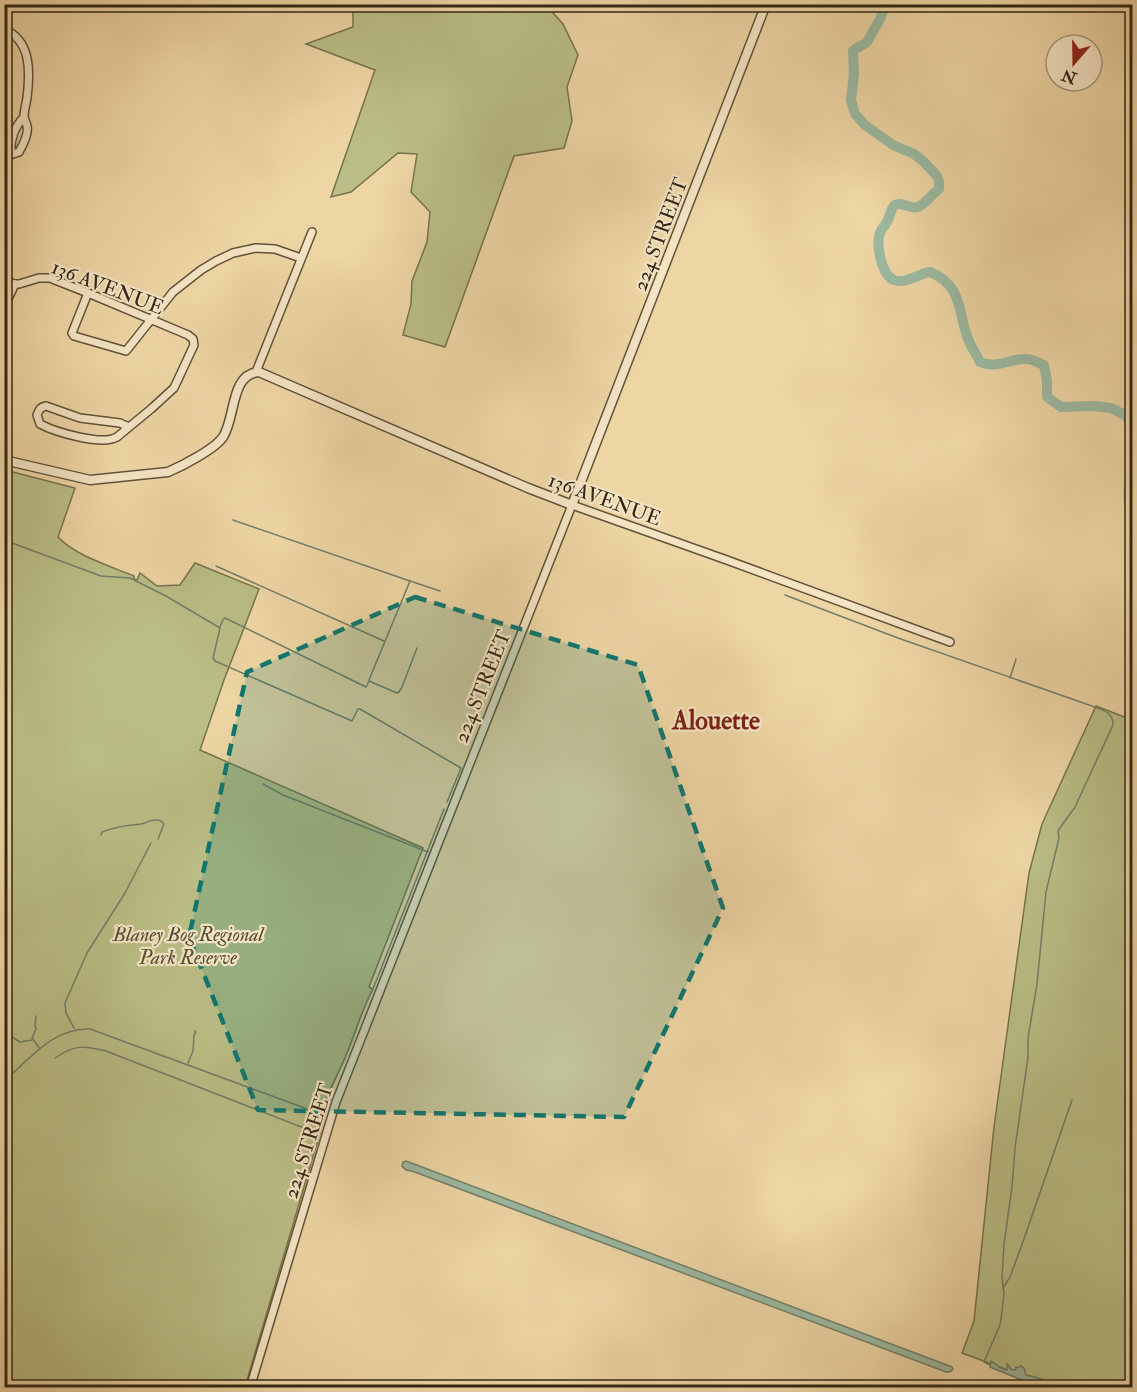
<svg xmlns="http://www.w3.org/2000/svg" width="1137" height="1392" font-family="'IM FELL Double Pica',serif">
<rect width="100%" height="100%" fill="#eed5a4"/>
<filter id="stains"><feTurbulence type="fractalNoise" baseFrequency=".00333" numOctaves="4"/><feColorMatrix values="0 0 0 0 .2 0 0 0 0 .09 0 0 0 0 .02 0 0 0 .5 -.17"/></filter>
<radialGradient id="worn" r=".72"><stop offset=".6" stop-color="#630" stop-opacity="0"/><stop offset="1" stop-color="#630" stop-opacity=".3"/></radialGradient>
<g fill="#babd85" stroke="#76724e" stroke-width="1.5">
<path d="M545 4 563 24 578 55 567 87 572 121 564 148 514 156 445 347 403 335 411 304 412 281 427 242 430 212 411 192 417 154 398 153 351 192 331 197 375 70 306 44 353 27V5Z"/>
<path d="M5 470 75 488 58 537C76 556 110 566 134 576V579L137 580 140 573 157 586 180 585 195 563 259 589 224 680 200 750 423 848 369 987 373 989C361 1011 355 1035 345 1058 336 1078 328 1093 321 1114L325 1115 320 1133 245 1387H5Z"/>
<path d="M1096 706 1132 720V1387H1054L962 1353 974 1321 994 1127 1029 873 1042 824Z"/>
</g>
<g fill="#9bb9a1" stroke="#717e6a" stroke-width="1.5">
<path d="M406 1161 947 1365 952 1367 953 1369 950 1372H946L412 1171 406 1170 402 1166 403 1162Z"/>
<path d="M991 1361C997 1364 1000 1370 1007 1370V1364L1011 1369 1015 1370 1016 1367 1018 1368 1021 1366 1024 1368 1026 1375 1035 1377 1061 1387H1039L990 1367Z"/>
</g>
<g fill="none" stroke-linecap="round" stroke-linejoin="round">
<g stroke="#717e6a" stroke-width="1.5">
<path d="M233 520 410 581"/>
<path d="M4 540 101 576 130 578 166 596 220 628 214 654 213 658 215 661 352 721 358 709H360L461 768 447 802"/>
<path d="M216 566 384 641"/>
<path d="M785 595 898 638 1092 706C1103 711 1113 711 1113 725L1075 807 1060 828 1058 831 1059 838 1046 892 1037 984 1028 1038V1057L1015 1148 1012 1187 1004 1244 1002 1278 1004 1293 1002 1312 1000 1325 984 1362 990 1365"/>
<path d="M220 627 223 620 225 618 366 687 369 681 397 693 399 692 402 687 417 648"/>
<path d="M1010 678 1016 659"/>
<path d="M369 680 410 581 440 591"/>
<path d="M263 784 283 795 428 852"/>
<path d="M101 835 102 832C115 827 128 825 141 824 147 823 150 819 156 820 161 820 161 821 164 824L158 839"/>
<path d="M36 1016 35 1026 36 1029 32 1038 40 1049"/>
<path d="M74 1028 66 1013 65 1003 87 953 125 893 151 843"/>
<path d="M4 1029 8 1030 9 1035 20 1042 32 1040"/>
<path d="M55 1058C74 1045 83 1045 106 1051L304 1128 317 1132"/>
<path d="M188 1063 193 1051 194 1035 196 1032 195 1031"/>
<path d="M4 1081C30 1059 54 1027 90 1029L321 1114 324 1118"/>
<path d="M320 1113C327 1094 337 1076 345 1058 355 1035 361 1011 373 989L444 809"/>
<path d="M1003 1288 1010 1277 1024 1239 1072 1100"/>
</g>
<path stroke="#9bb9a1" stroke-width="10" d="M886 4 880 19 867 42C863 46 857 46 853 51L854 74 851 100 855 114 865 125 893 145 914 154 923 161 937 176 939 181V189C932 194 926 203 918 207 910 210 902 201 895 205 890 209 890 217 887 222 885 226 881 229 880 233 876 244 881 275 894 280 906 284 918 274 930 272 962 285 958 310 967 336 970 345 976 354 980 362 999 369 1007 359 1025 359 1031 358 1038 363 1044 365L1047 381V397L1061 407 1094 406 1111 408 1127 416C1128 420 1130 425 1131 430 1135 455 1123 495 1132 517"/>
<defs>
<g id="minor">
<path d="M4 29C32 41 30 73 27 98 26 104 24 111 24 117 25 121 26 122 27 126 29 134 23 145 19 152L13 154 11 152C10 140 15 126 24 117"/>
<path d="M4 278 13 284H19L39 278H50L88 293 188 335 193 339 194 345 174 388 151 409 117 437C102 446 55 432 40 424L37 415C39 410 40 407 46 406L80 418 120 423 129 427"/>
<path d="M88 293 72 333 74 336 126 351 173 292 201 270 216 261 233 253 256 248 275 249 301 258"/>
<path d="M4 307 15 284"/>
<path d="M256 372 312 232"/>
<path d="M250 1388 336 1102 572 505 724 559 950 642"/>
</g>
<path id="tertiary" d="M4 460 90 480 168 472C182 466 215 449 223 437 236 417 230 374 259 372L528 488 572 505 766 4"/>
</defs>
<use href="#minor" stroke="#61523a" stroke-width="10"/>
<use href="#tertiary" stroke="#61523a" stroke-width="11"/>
<use href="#minor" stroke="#f4e4c4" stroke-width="7"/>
<use href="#tertiary" stroke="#f4e4c4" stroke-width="8"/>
</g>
<path fill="#0f766e" fill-opacity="0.2" stroke="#0f766e" stroke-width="4.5" stroke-dasharray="12 8" stroke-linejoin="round" d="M415 597 638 665 723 908 624 1117 258 1110 189 937 247 672Z"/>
<g text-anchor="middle" stroke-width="4.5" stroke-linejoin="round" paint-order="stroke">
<g font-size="20" fill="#322617" stroke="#f4e4c4">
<text transform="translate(660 234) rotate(-69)" y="7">224 STREET</text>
<text transform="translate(108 287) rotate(21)" y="7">136 AVENUE</text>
<text transform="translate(605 499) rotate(20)" y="7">136 AVENUE</text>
<text transform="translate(482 686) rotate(-68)" y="7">224 STREET</text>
<text transform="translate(308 1141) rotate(-72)" y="7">224 STREET</text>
</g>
<g font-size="20" font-style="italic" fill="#544c32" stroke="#f4e4c4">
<text x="188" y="941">Blaney Bog Regional<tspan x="188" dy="23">Park Reserve</tspan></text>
</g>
<g font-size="26" font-weight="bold" fill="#7a1f14" stroke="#f4e4c4">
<text x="716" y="729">Alouette</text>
</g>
</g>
<rect width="1137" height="1392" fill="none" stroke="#eed5a4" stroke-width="24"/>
<rect x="6" y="6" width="1125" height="1380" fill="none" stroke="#322617" stroke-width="3"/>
<rect x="12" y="12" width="1113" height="1368" fill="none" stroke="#322617" stroke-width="1.5"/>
<g transform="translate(1074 63) rotate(200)"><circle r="28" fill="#f4e4c4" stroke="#a6987f" stroke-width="1.5"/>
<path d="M0-4.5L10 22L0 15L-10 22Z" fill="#8f2418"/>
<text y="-9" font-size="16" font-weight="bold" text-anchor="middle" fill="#322617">N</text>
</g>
<rect width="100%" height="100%" filter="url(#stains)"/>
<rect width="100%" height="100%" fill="url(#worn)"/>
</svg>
